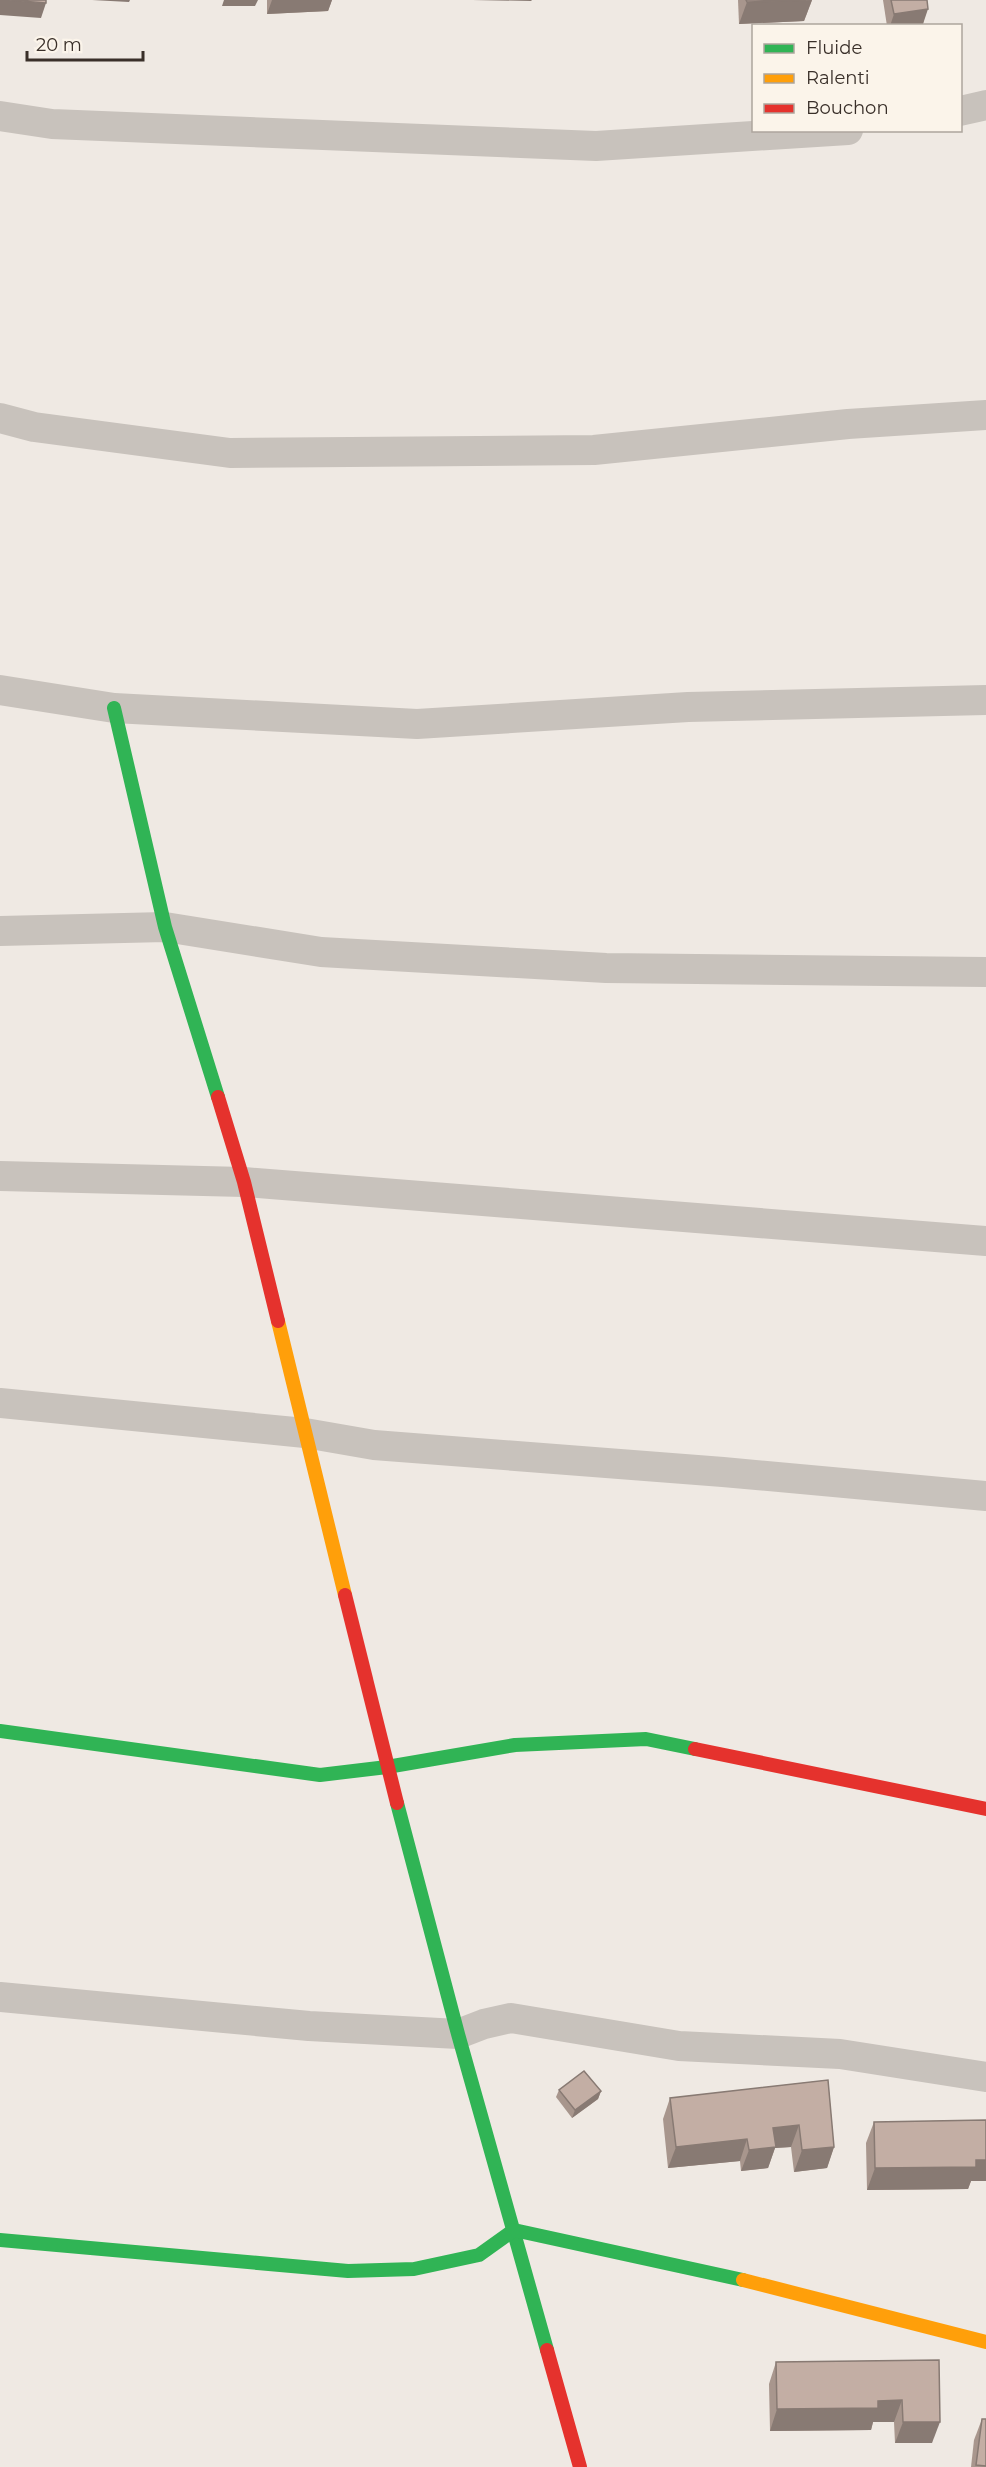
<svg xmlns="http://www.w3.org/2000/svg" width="986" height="2467" font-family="Montserrat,sans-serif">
<rect width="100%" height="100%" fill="#efe9e3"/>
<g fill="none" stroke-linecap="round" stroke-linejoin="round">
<g stroke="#c8c2bc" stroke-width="30">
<path d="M960 111 986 105"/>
<path d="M0 116 52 124 596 146 848 130"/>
<path d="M0 418 34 427 230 453 594 450 848 424 986 415"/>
<path d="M0 690 114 708 417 724 688 707 986 700"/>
<path d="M0 931 165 927 321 952 606 968 986 972"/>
<path d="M0 1176 244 1182 986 1241"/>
<path d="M0 1403 305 1433 374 1445 723 1472 986 1496"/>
<path d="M0 1997 309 2026 458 2034 484 2024 511 2018 679 2046 840 2054 986 2077"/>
</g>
<g stroke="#30b455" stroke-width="14">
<path d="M114 708 165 927 218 1097"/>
<path d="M0 1731 320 1775 387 1767 515 1745 646 1739 695 1749"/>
<path d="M397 1803 458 2034 547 2350"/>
<path d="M0 2240 348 2271 414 2269 479 2255 514 2230 743 2280"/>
</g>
<g stroke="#ff9f0a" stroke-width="14">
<path d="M278 1321 345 1595"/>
<path d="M743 2280 986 2342"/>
</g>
<g stroke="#e5322d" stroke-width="14">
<path d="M218 1097 244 1182 278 1321"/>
<path d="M345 1595 397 1803"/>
<path d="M695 1749 986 1809"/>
<path d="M547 2350 580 2467"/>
</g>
</g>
<g fill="#a8968d">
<path d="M267 0H332L328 11 267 14Z"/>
<path d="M738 0H812L804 21 739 24Z"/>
<path d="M883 0H927L923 24 914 26H887Z"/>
<path d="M828 2080 834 2147 827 2168 794 2172 791 2147 775 2148 768 2168 741 2171 740 2161 668 2168 663 2119 670 2098Z"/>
<path d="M559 2090 601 2091 598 2099 572 2118 556 2097Z"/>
<path d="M986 2120V2181H971L968 2189 867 2190 866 2143 874 2122Z"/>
<path d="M939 2360 932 2443H895L894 2422H873L871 2430 770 2431 769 2384 776 2362Z"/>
<path d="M982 2419 986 2467H971L974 2440Z"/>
</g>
<g fill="#887a73">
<path d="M0 0H9L46 3 41 18 0 15Z"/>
<path d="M92 0H130L129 2Z"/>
<path d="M224 0H258L255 6H222Z"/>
<path d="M272 0H332L328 11 267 14Z"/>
<path d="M472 0H532L531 1Z"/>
<path d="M812 0 804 21 739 24 747 2Z"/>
<path d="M928 9 923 24 914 26H890L894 14Z"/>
<path d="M601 2091 598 2099 572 2118 575 2110Z"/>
<path d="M799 2125 791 2147 775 2148 768 2168 741 2171 749 2150 773 2128Z"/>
<path d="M747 2139 740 2161 668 2168 676 2147Z"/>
<path d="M834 2147 827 2168 794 2172 802 2150Z"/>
<path d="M976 2160H986V2181H971L968 2189 867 2190 875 2168Z"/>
<path d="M902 2400 894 2422H873L871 2430 770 2431 777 2409 878 2401Z"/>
<path d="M903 2422H940L932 2443H895Z"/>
</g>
<g fill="#c3aea4" stroke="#887a73" stroke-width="1.5">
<path d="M9 0H46V3Z"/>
<path d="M746 0H806L747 2Z"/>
<path d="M891 0H927L928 9 894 14Z"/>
<path d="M584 2071 601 2091 575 2110 559 2090Z"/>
<path d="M828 2080 834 2147 802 2150 799 2125 773 2128 776 2147 749 2150 747 2139 676 2147 670 2098Z"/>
<path d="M986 2120V2160H976V2167L875 2168 874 2122Z"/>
<path d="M939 2360 940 2422H903L902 2400 878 2401V2408L777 2409 776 2362Z"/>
<path d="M982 2419H986V2466L976 2465Z"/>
</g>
<rect x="752" y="24" width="210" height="108" fill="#fbf4ea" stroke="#ada59d" stroke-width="1.5"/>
<rect x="764" y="44" width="30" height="9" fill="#30b455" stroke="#ada59d" stroke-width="1.5"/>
<text x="806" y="54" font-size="18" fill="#392f29">Fluide</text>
<rect x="764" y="74" width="30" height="9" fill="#ff9f0a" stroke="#ada59d" stroke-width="1.5"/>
<text x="806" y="84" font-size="18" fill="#392f29">Ralenti</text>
<rect x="764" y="104" width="30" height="9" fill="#e5322d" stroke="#ada59d" stroke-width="1.5"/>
<text x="806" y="114" font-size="18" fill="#392f29">Bouchon</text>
<path d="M27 51v9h116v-9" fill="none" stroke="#392f29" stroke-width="3"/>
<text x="36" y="51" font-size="18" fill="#392f29" stroke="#fbf4ea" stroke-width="4.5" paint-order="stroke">20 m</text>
</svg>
